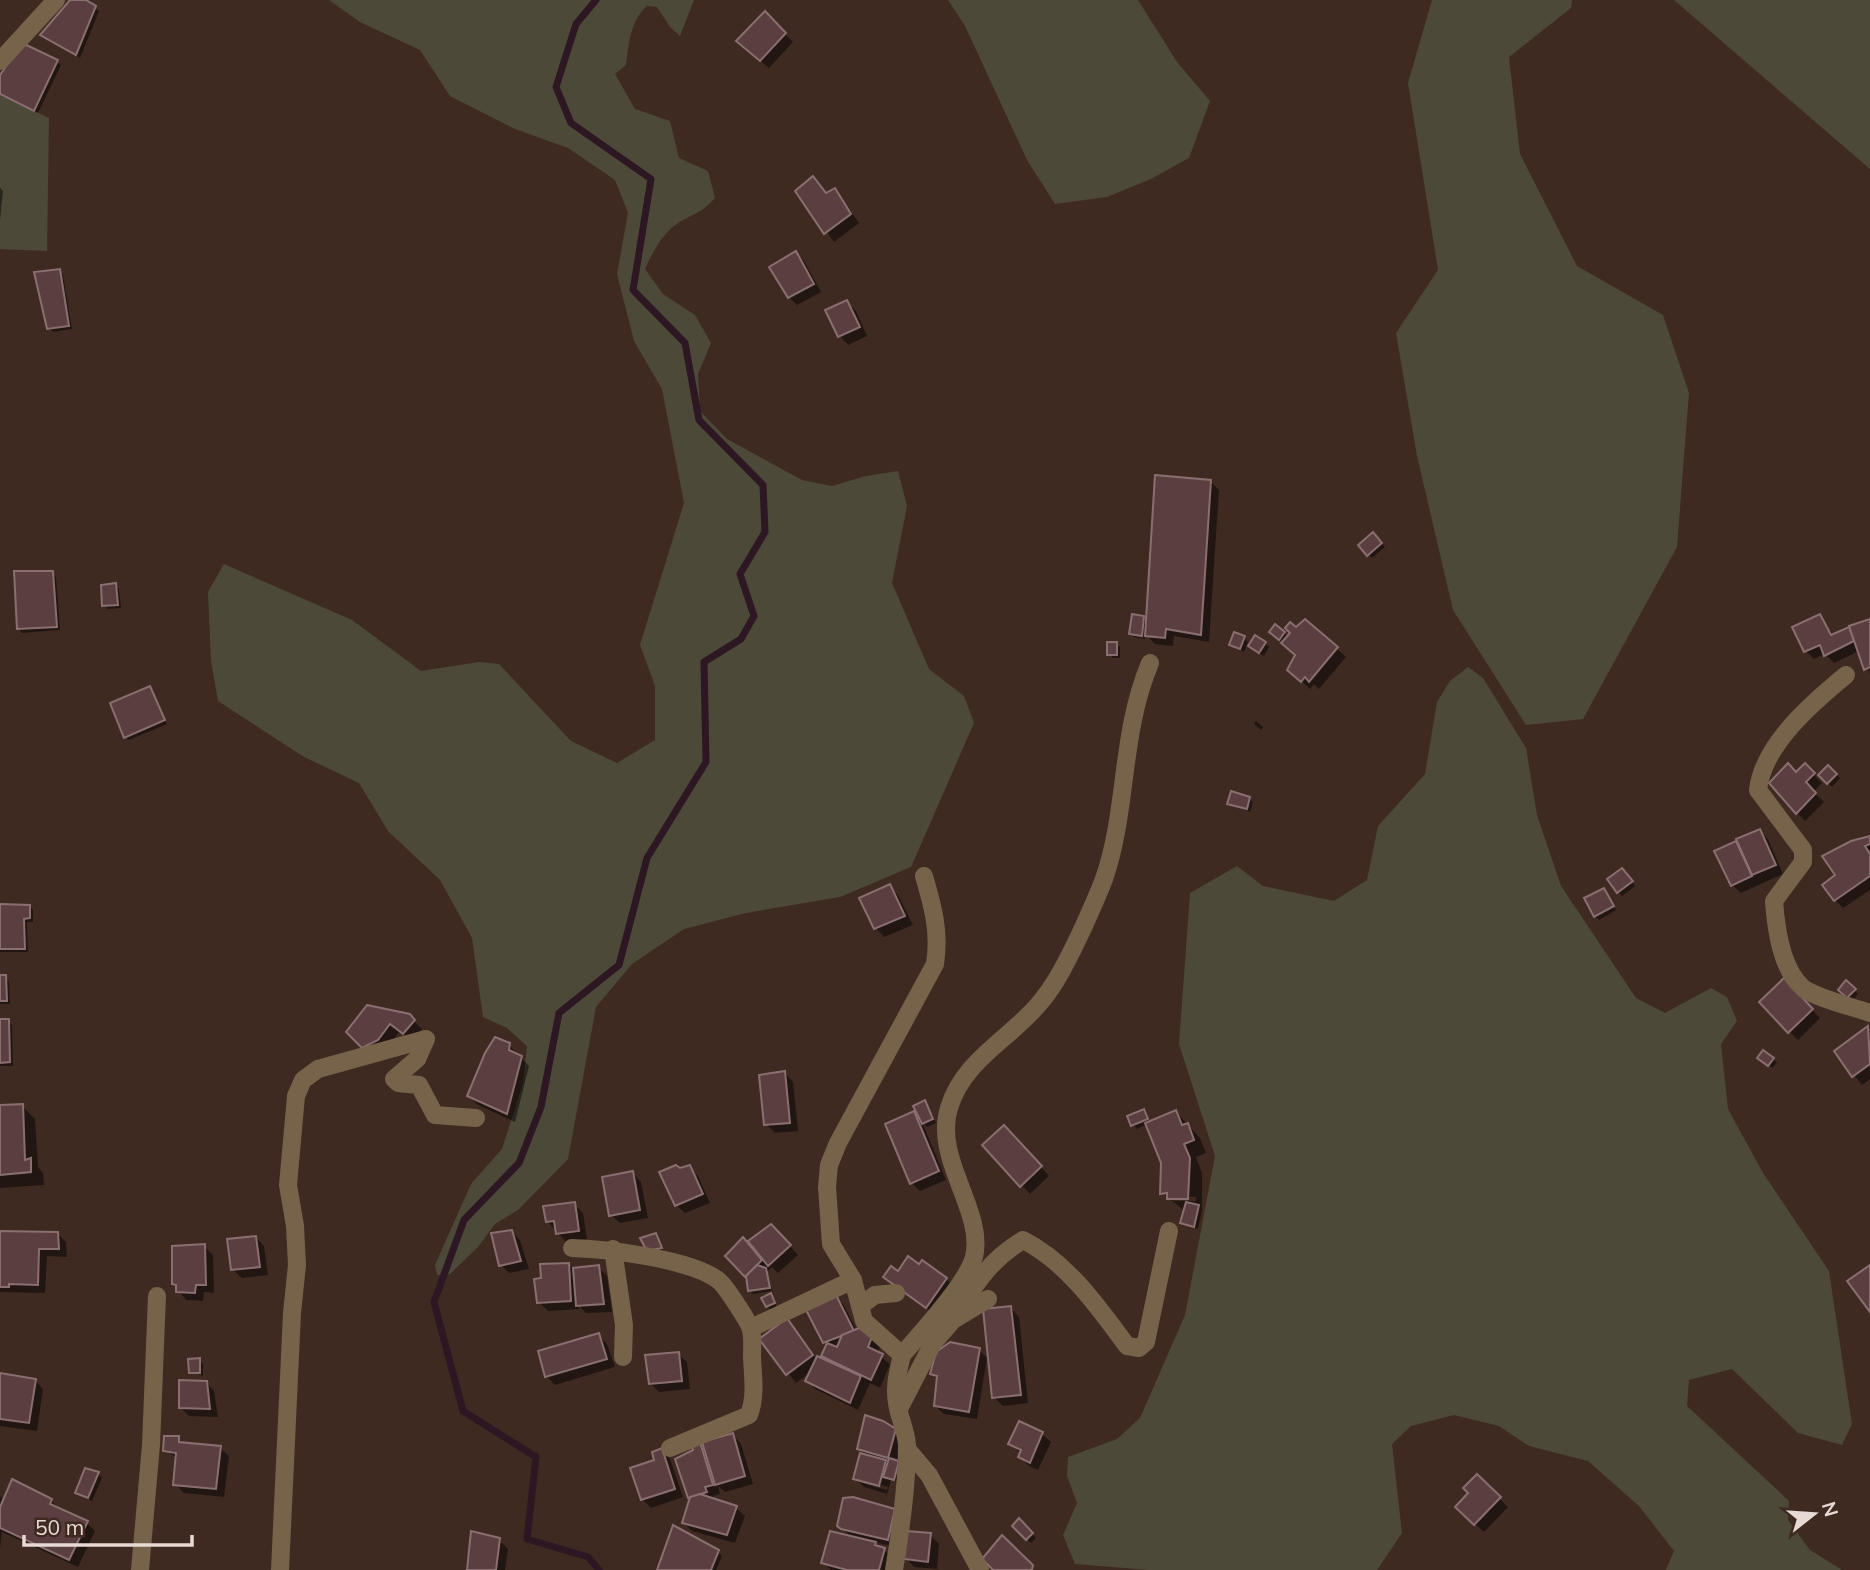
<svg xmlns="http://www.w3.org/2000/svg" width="1870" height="1570" font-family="Mulish,sans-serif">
<rect width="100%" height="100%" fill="#3f2a22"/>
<g fill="#4c4939">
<path d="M329 0H694L680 36 670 27 657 7 647 6C630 21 629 44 626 65L615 74 635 109 670 121 679 158 708 171 715 198C705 210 696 213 683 220 664 230 653 251 645 269L663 294 695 315 711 343 698 374 700 411 727 439 802 480 832 486 866 476 898 471 907 506 892 583 929 669 964 696 974 723 911 867 840 897 746 913 684 929 632 964 596 1007 568 1159 518 1210 495 1224 478 1247 450 1274 437 1275 435 1265 471 1184 502 1149 523 1083 527 1046 507 1028 483 1017 472 938 440 880 388 831 359 783 304 757 218 701 211 661 208 592 224 564 352 620 421 671 479 662 499 664 571 741 617 763 655 740V686L640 645 684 503 662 389 634 341 617 274 628 213 615 180 568 148 515 129 450 96 420 50 360 22Z"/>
<path d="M948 0H1138L1177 62 1210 101 1189 158 1151 179 1107 197 1055 204 1027 160 965 26Z"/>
<path d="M1432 0H1572L1571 8 1509 57 1520 154 1577 266 1663 315 1689 393 1677 547 1583 719 1526 725 1453 610 1417 456 1396 333 1438 270 1408 83Z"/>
<path d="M1674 0H1870V169Z"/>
<path d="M0 94 49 118 47 251 0 249Z"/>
<path d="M1468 667 1483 678 1526 748 1537 815 1561 886 1636 998 1665 1013 1711 988 1727 997 1737 1021 1721 1044 1728 1109 1763 1173 1829 1271 1852 1424 1842 1445 1798 1433 1732 1369 1689 1380 1687 1406 1789 1501 1788 1520 1810 1550 1842 1570H1666L1674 1551 1639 1506 1588 1461 1529 1446 1499 1426 1454 1415 1411 1426 1392 1444 1402 1533 1377 1570H1149L1075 1564 1063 1535 1077 1503 1067 1476 1068 1457 1117 1439 1140 1418 1185 1315 1215 1156 1179 1044 1190 893 1237 866 1263 886 1334 901 1367 880 1378 826 1425 774 1437 702 1450 681Z"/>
</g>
<g fill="#0007" fill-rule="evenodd">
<path d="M73 0H82L99 11 80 58 46 38Z"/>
<path d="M765 14 793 42 769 68 746 49Z"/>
<path d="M57 62 61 65 38 113 0 95V78Z"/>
<path d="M813 178 827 194 835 190 859 223 834 242 798 192Z"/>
<path d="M0 188 3 191 0 220Z"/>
<path d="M796 253 804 261 821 292 797 305 789 297Z"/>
<path d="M59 271 63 275 72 329 53 332 49 328Z"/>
<path d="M847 302 856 311 867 336 848 345 840 336 827 311Z"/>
<path d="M1211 482 1219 490 1209 642 1174 636 1173 646 1155 644 1146 635 1145 639 1134 637 1131 634 1143 617 1148 622Z"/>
<path d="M1373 534 1385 547 1372 558 1368 554Z"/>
<path d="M52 573 56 577 60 630 22 633 19 629Z"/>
<path d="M115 585 119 589 121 608 108 609 104 606Z"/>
<path d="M1819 616 1834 636 1870 622 1868 666 1870 674 1859 651 1834 663 1825 654 1814 659 1806 651Z"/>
<path d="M1305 621 1346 657 1319 689 1314 684 1310 689 1298 678 1297 656 1275 635 1284 633 1288 638Z"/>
<path d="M1244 638 1248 642 1244 652 1231 645Z"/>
<path d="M1265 643 1269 647 1264 656 1254 650Z"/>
<path d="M1116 644 1120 647V658H1113L1109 654Z"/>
<path d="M150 688 167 724 129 740 126 737Z"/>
<path d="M1256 721 1263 727 1261 730 1254 724Z"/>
<path d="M1805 766 1822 783 1813 792 1824 802 1805 821 1787 802 1796 774Z"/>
<path d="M1828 767 1840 778 1832 787 1820 775Z"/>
<path d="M1249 799 1253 802 1250 812 1229 803Z"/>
<path d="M1760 831 1768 839 1783 874 1741 893 1732 885 1717 851Z"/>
<path d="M1870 838V890L1843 908 1835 900 1837 875Z"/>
<path d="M1626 873 1635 886 1622 896 1609 880Z"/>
<path d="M889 886 898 895 913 925 884 937 876 928 861 899Z"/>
<path d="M1604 890 1616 910 1599 920 1595 916Z"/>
<path d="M0 906H30L33 910V922H27L28 952H0Z"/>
<path d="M0 977 9 981 10 1004H0Z"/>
<path d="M1784 980 1820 1018 1798 1040 1761 1002Z"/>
<path d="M1846 983 1858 994 1852 1001 1840 990Z"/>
<path d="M409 1016 422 1029 412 1042 400 1031 387 1048 372 1056 348 1032Z"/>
<path d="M0 1021H8L12 1025 13 1066H0Z"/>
<path d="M1868 1028 1870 1079 1862 1085 1836 1052Z"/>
<path d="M509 1045 529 1066 515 1122 478 1105 469 1096Z"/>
<path d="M1773 1059 1777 1063 1772 1068 1763 1061Z"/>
<path d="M785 1073 793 1082 798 1131 775 1133 766 1124Z"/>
<path d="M925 1103 936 1123 927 1127 923 1123Z"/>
<path d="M22 1106 35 1119 38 1167 43 1173 44 1185 0 1188V1107Z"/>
<path d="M1143 1111 1150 1122 1176 1112 1200 1138 1206 1153 1196 1157 1202 1173V1211L1198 1229 1182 1223 1185 1211 1162 1193V1162L1147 1124 1137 1129 1133 1125ZM1173 1197H1196V1201H1173Z"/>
<path d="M913 1113 922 1122 946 1180 920 1191 912 1183Z"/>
<path d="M1013 1136 1049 1176 1030 1194 985 1145Z"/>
<path d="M689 1167 698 1176 710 1203 685 1213 676 1205 680 1170Z"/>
<path d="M633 1173 641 1182 648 1218 620 1223 611 1215Z"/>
<path d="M574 1204 583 1213 587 1239 566 1242 547 1221Z"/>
<path d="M771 1226 798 1255 778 1273 772 1267 767 1272 772 1291 753 1294 749 1290 743 1240 747 1244Z"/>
<path d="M512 1232 520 1240 529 1269 509 1273 501 1265Z"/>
<path d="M0 1233 58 1234 66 1242 67 1257 47 1256 45 1293 0 1292Z"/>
<path d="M656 1235 664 1252 652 1254Z"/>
<path d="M256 1237 264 1246 268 1275 242 1278 233 1270Z"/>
<path d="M204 1246 213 1255 214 1293 204 1292 203 1301 186 1300 173 1283Z"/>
<path d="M568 1264 573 1269 598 1267 607 1276 612 1312 586 1313 579 1306V1309L548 1311 539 1302 542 1279Z"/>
<path d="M885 1277 946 1279 955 1287 935 1315Z"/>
<path d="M770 1295 777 1307 771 1310 767 1306Z"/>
<path d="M834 1295 843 1304 857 1331 871 1338 880 1347 877 1354 890 1364 880 1388 870 1383 858 1410 815 1389 807 1380 813 1370 796 1383 761 1339 787 1320 818 1361 827 1345 824 1342ZM851 1330 853 1334 834 1340 833 1337Z"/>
<path d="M1011 1308 1019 1317 1028 1403 1003 1406 994 1397Z"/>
<path d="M598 1335 607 1344 615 1367 555 1385 546 1376Z"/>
<path d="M979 1350 987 1358 977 1419 944 1414 935 1406 939 1381 932 1374Z"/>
<path d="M678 1354 687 1362 690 1389 659 1392 650 1383Z"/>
<path d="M199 1360 203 1364V1376L190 1372Z"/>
<path d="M0 1375 35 1380 43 1389 37 1431 0 1426Z"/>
<path d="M206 1382 214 1391 218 1417 189 1416 181 1408Z"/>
<path d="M1019 1423 1042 1434 1051 1442 1038 1470 1029 1466 1020 1457 1022 1454 1010 1444Z"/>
<path d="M895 1431 904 1439 898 1482 891 1480 887 1494 864 1487 855 1478 868 1457 859 1449ZM863 1480 888 1487 887 1490 863 1483Z"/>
<path d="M733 1435 741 1444 753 1484 725 1492 718 1486 720 1494 713 1496 714 1501 736 1508 745 1516 735 1543 692 1531 684 1523 692 1497 686 1457 700 1444 706 1450Z"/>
<path d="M178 1438 184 1444 220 1448 229 1456 224 1497 184 1493 175 1484 178 1459 165 1450Z"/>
<path d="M662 1450 670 1459 683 1497 651 1508 642 1499Z"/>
<path d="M98 1474 102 1478 92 1501 81 1496 77 1492Z"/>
<path d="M1477 1476 1508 1507 1484 1532 1457 1507 1471 1493Z"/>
<path d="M0 1496 5 1501H51L60 1509 87 1523 95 1531 78 1567 2 1532 0 1548Z"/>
<path d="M894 1511 896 1547 874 1542 893 1558 890 1570H831L823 1562 852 1538 839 1525Z"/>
<path d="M1019 1521 1036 1538 1031 1543 1014 1526Z"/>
<path d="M930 1535 939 1544 937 1569 914 1567 906 1558Z"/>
<path d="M499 1540 508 1549 505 1570H469Z"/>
<path d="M718 1552 722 1556 716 1570H659Z"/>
</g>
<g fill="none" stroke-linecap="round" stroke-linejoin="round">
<path stroke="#2d1723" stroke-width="7" d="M596 0 576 24 556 87 571 123 651 179 633 290 685 343 699 420 763 485 765 532 740 574 754 616 741 639 704 662 706 762 647 858 619 965 559 1013 541 1107 519 1163 464 1220 434 1302 463 1411 536 1457 527 1539 588 1557 599 1570"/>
</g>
<g fill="#5b3e40" stroke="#8a6f71" stroke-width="2">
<path d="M70 0H86L96 6 76 55 40 35Z"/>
<path d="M765 11 786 33 760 61 736 41Z"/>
<path d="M22 43 58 60 34 111 0 94V75Z"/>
<path d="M813 176 826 193 835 188 851 214 824 234 795 191Z"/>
<path d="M796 251 814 284 788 298 769 267Z"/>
<path d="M60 269 69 326 47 329 34 272Z"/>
<path d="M847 300 860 327 838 337 825 310Z"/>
<path d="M1155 475 1211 480 1201 635 1166 629 1165 638 1145 636Z"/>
<path d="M1373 532 1382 543 1367 556 1358 545Z"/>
<path d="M14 571H53L57 627 17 629Z"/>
<path d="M116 583 118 605 102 606 101 585Z"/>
<path d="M1132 614 1144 616 1142 636 1129 634Z"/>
<path d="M1820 614 1831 635 1849 627 1854 641 1824 656 1820 645 1804 652 1792 627Z"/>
<path d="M1305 619 1338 647 1309 682 1305 677 1301 682 1287 670 1295 655 1281 643 1290 633 1285 628 1290 622 1296 627Z"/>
<path d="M1870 619V667L1864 670 1849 626Z"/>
<path d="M1275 624 1285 632 1279 640 1269 632Z"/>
<path d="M1234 632 1245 636 1240 649 1229 645Z"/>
<path d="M1255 635 1266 642 1259 653 1248 646Z"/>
<rect x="1107" y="642" width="10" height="13"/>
<path d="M150 686 165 720 124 738 110 703Z"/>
<path d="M1788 763 1796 772 1805 763 1815 773 1806 782 1816 793 1796 814 1769 783Z"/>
<path d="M1828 765 1837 774 1827 784 1818 775Z"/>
<path d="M1231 791 1250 797 1247 809 1227 804Z"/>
<path d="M1760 829 1776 865 1752 875 1736 839Z"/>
<path d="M1870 836V844L1865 846 1870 854V876L1834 901 1822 885 1835 875 1822 856 1851 841Z"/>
<path d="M1736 841 1752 876 1731 886 1714 851Z"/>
<path d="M1622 868 1633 881 1617 893 1607 879Z"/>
<path d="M890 884 905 916 874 929 859 898Z"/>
<path d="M1604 888 1614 906 1594 917 1584 898Z"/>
<path d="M0 904 30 905V918L24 919 25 949H0Z"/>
<path d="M0 975H6L7 1001H0Z"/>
<path d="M1784 978 1813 1009 1788 1033 1759 1002Z"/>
<path d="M1846 980 1856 989 1847 998 1838 990Z"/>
<path d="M367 1005 410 1014 415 1020 403 1034 390 1024 378 1040 362 1048 346 1032Z"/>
<path d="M0 1019H9L10 1062 0 1063Z"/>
<path d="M1868 1026 1870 1064 1852 1077 1834 1051Z"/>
<path d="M495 1037 510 1043 509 1050 522 1056 507 1114 467 1096 485 1053Z"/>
<path d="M1763 1050 1774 1058 1768 1066 1757 1058Z"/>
<path d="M785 1071 790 1123 764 1125 759 1075Z"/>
<path d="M925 1100 933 1119 922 1124 913 1106Z"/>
<path d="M23 1104 25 1160 31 1158V1172L0 1175V1105Z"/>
<path d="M1144 1109 1148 1119 1131 1126 1127 1116Z"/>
<path d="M1176 1110 1182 1125 1188 1123 1194 1140 1184 1144 1190 1158 1188 1199H1167V1193L1160 1194 1161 1163 1145 1123Z"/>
<path d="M914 1111 939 1171 910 1184 885 1124Z"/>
<path d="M1004 1125 1042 1166 1020 1187 982 1145Z"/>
<path d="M676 1165 680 1168 690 1165 703 1194 675 1206 659 1172Z"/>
<path d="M633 1171 640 1210 609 1216 602 1177Z"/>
<path d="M575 1202 579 1231 556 1234 554 1221 546 1222 543 1206Z"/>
<path d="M1186 1202 1199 1205 1194 1227 1180 1223Z"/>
<path d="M771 1224 791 1245 768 1266 748 1241Z"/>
<path d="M512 1230 521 1261 499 1266 491 1233Z"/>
<path d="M0 1231 58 1232 59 1249H39L38 1285 9 1284V1287H0Z"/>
<path d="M656 1233 662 1248 647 1251 640 1238Z"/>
<path d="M256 1236 260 1267 231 1270 227 1239Z"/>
<path d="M743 1237 762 1260 745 1277 725 1256Z"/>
<path d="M205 1244 206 1285H196L195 1293 176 1292V1285L172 1284V1246Z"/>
<path d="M908 1256 919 1264 922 1260 947 1278 926 1308 883 1277 891 1266 898 1271Z"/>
<path d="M569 1263 571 1301 537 1303 534 1279 541 1278 540 1264Z"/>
<path d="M599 1265 604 1304 576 1306 573 1268Z"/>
<path d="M757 1265 766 1268 770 1288 748 1291 746 1276Z"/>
<path d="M1870 1265V1312L1847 1281Z"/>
<path d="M771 1293 775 1303 766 1307 761 1298Z"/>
<path d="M835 1293 854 1331 823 1343 805 1308Z"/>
<path d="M1011 1306 1021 1395 992 1398 983 1309Z"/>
<path d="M787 1318 813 1355 786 1375 759 1339Z"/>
<path d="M859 1328 872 1337 868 1347 883 1354 871 1380 821 1356 827 1343 837 1347 842 1335Z"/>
<path d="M599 1333 607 1359 545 1377 538 1351Z"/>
<path d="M950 1342 980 1348 969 1412 934 1406 937 1376 930 1374 936 1352Z"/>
<path d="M679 1352 682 1381 649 1384 645 1355Z"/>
<path d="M817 1356 861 1376 850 1403 805 1381Z"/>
<path d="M200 1358V1373H189L188 1359Z"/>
<path d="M0 1373 36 1379 29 1423 0 1419Z"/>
<path d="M179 1380 207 1381 210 1409 179 1408Z"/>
<path d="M865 1415 883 1421 896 1429 888 1458 857 1449Z"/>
<path d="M1019 1421 1043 1432 1030 1463 1018 1457 1021 1450 1008 1444Z"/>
<path d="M733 1433 745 1476 715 1485 702 1442Z"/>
<path d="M164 1436H179V1442L221 1446 216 1489 173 1485 176 1453 163 1451Z"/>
<path d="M700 1442 713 1485 705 1487 707 1492 688 1498 675 1459 693 1450 692 1447Z"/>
<path d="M662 1448 675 1489 641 1500 630 1468 654 1460 652 1452Z"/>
<path d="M860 1453 886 1460 879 1486 853 1479Z"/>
<path d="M889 1458 899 1461 894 1480 883 1477Z"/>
<path d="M85 1468 99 1472 88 1498 75 1493Z"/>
<path d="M1477 1474 1501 1497 1474 1525 1455 1507 1468 1493 1463 1488Z"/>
<path d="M12 1479 52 1499 50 1504 88 1521 69 1560 0 1528V1507Z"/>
<path d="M700 1494 737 1506 727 1535 682 1523 690 1497Z"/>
<path d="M853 1497 895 1509 888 1540 841 1529 837 1526 843 1498Z"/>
<path d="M1019 1518 1033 1533 1026 1540 1012 1526Z"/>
<path d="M673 1525 719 1550 711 1570H657Z"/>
<path d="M471 1531 500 1538 496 1570H467Z"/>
<path d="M830 1531 876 1542 875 1545 885 1548 879 1570H847L821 1563Z"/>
<path d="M906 1531 931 1533 928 1562 904 1559Z"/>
<path d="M1002 1535 1033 1565 1032 1570H993L982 1559Z"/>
</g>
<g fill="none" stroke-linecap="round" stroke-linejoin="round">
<g stroke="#77624a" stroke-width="18">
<path d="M0 61 56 0"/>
<path d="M1846 675C1812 703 1763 745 1758 790L1803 850V862L1774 901C1776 929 1781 969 1803 988 1816 998 1853 1007 1870 1013"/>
<path d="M572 1248C608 1249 690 1259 718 1280 725 1285 749 1322 751 1330 753 1338 752 1348 752 1357 753 1377 756 1397 749 1415L670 1448"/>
<path d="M613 1249 624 1325 623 1357"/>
<path d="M860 1306 875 1295 896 1293"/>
<path d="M953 1320C973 1287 989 1260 1023 1240 1067 1262 1099 1308 1127 1346L1139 1348 1146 1342 1169 1231"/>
<path d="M751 1328 853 1280"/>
<path d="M902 1355C921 1333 967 1283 974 1257 985 1211 933 1159 949 1108 963 1061 1008 1040 1038 1005 1057 984 1071 953 1083 928 1090 912 1098 895 1104 879 1128 810 1120 734 1150 663"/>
<path d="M899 1409 933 1343 953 1320 988 1299"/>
<path d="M907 1449 929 1475 980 1570"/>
<path d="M140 1570 151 1445 157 1296"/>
<path d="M280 1570 292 1313 297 1265 295 1226 288 1185 296 1096 303 1080 318 1069 426 1039 417 1059 394 1079 398 1083 419 1085 435 1115 476 1118"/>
<path d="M894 1570C901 1529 907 1487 907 1445 906 1429 899 1418 897 1403 894 1386 898 1372 902 1355L864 1321 853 1280 831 1244 827 1187 829 1165 838 1143 935 964C940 932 933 907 924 876"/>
</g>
</g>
<g transform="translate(1814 1514) rotate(73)" stroke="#3f2a22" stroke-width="5" paint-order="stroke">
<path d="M0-5L12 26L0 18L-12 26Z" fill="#e7d9d4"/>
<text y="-10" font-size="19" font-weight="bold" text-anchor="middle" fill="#e7d9d4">N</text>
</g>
<path d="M24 1535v10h168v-10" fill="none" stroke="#e7d9d4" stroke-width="3.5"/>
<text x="35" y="1535" font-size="21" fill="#e7d9d4" stroke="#3f2a22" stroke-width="5" paint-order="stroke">50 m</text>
</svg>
